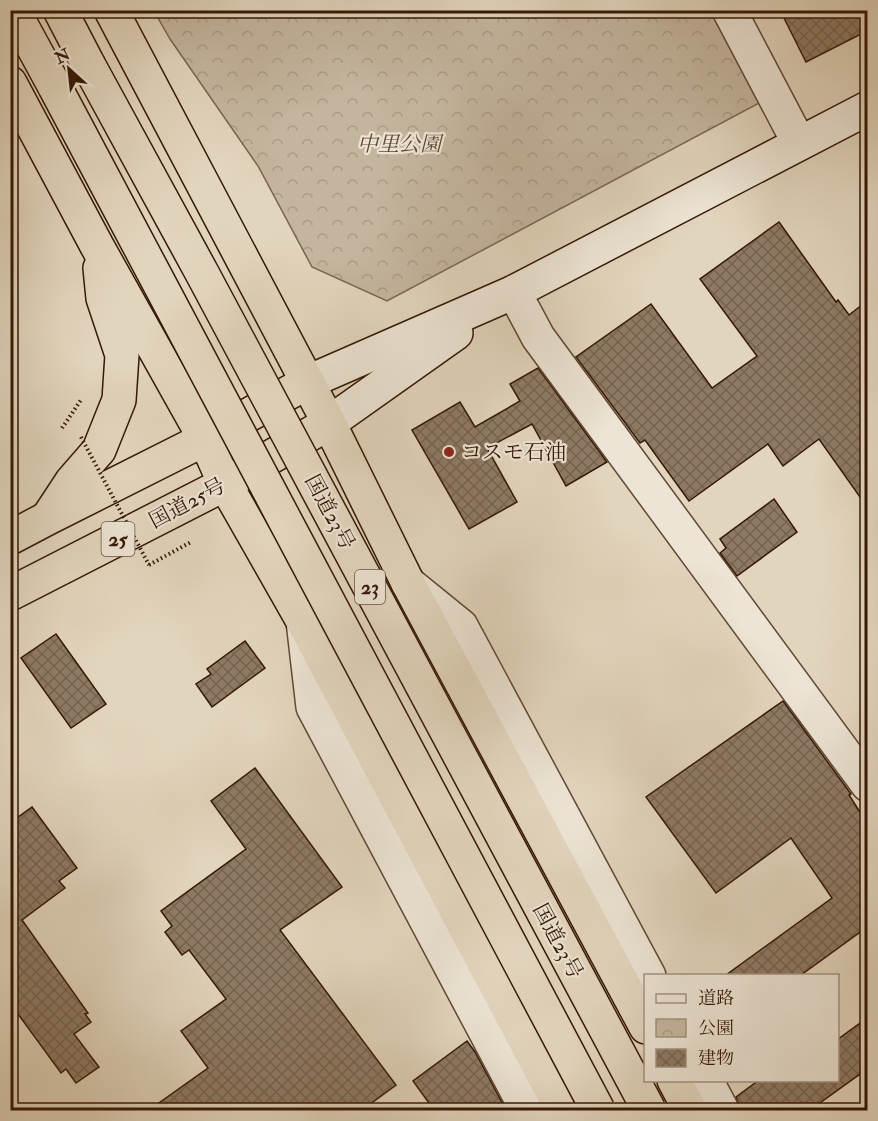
<svg xmlns="http://www.w3.org/2000/svg" width="878" height="1121" font-family="'IM FELL Double Pica','Noto Serif JP',serif">
<defs>
<pattern id="park-crowns" width="20" height="18" patternUnits="userSpaceOnUse" patternTransform="scale(1.5)"><rect width="20" height="18" fill="#c4b59e"/><path d="M2 6a3 3 0 1 1 6 0M12 15a3 3 0 1 1 6 0" fill="none" stroke="#a99b86"/></pattern>
<pattern id="building-cross-hatch" width="8" height="8" patternUnits="userSpaceOnUse" patternTransform="scale(1.5)"><rect width="8" height="8" fill="#8e7a64"/><path d="M0 0l8 8M0 8l8-8" fill="none" stroke="#756350"/></pattern>
</defs>
<rect width="100%" height="100%" fill="#e2d5bd"/>
<filter id="stains"><feTurbulence type="fractalNoise" baseFrequency=".00333" numOctaves="4"/><feColorMatrix values="0 0 0 0 .2 0 0 0 0 .09 0 0 0 0 .02 0 0 0 .5 -.17"/></filter>
<radialGradient id="worn" r=".72"><stop offset=".6" stop-color="#630" stop-opacity="0"/><stop offset="1" stop-color="#630" stop-opacity=".3"/></radialGradient>
<path fill="url(#park-crowns)" stroke="#7c6651" stroke-width="1.5" d="M154 11H715L763 101 387 301 312 267 258 166 170 39Z"/>
<g fill="url(#building-cross-hatch)" stroke="#341804" stroke-width="1.5">
<path d="M780 10H867V31L806 62Z"/>
<path d="M779 222 836 302 838 300 849 315 867 301V507L819 439 783 466 768 444 689 501 645 440 640 443 576 357 651 304 712 388 757 356 700 279Z"/>
<path d="M538 368 607 462 566 486 532 424 487 448 517 502 469 529 412 430 460 402 475 427 520 401 510 384Z"/>
<path d="M774 499 797 532 737 576 720 553 726 548 720 539Z"/>
<path d="M56 634 106 704 71 728 21 658Z"/>
<path d="M245 641 265 668 212 707 196 684 211 674 207 669Z"/>
<path d="M783 701 851 794 849 795 867 823V927L801 975H726L832 898 791 838 716 893 646 797Z"/>
<path d="M255 768 342 887 280 930 396 1085 362 1110H149L208 1068 181 1031 226 999 189 950 182 955 165 932 172 926 161 911 246 849 211 801Z"/>
<path d="M32 807 77 868 59 881 65 888 22 920 88 1013 85 1014 91 1022 74 1034 99 1067 76 1083 66 1069 61 1073 10 1003V823Z"/>
<path d="M867 1018V1069L810 1110H741L736 1097 759 1080H837V1040Z"/>
<path d="M467 1041 475 1052 506 1110H434L413 1081Z"/>
</g>
<g fill="none" stroke-linecap="round" stroke-linejoin="round">
<defs>
<g id="street">
<path d="M729 10 799 143"/>
<path d="M514 292 538 337 868 785"/>
<path d="M408 583 461 626 649 976"/>
<path d="M303 621 313 707 527 1110"/>
<path d="M706 1080 722 1110"/>
</g>
<g id="secondary">
<path d="M308 382 514 292 868 108"/>
<path d="M329 423 456 333"/>
</g>
<g id="highway">
<path d="M13 10 55 87"/>
<path d="M60 10 88 64"/>
<path d="M111 10 329 423 408 583 646 1027"/>
<path d="M10 83 97 246 205 439 225 484 303 621 562 1110"/>
<path d="M49 516 72 481 99 450 119 400 122 355 103 298 100 268"/>
<path d="M10 538 48 518 205 439 308 382"/>
<path d="M10 594 225 484 329 423"/>
<path d="M674 1080 690 1110"/>
</g>
</defs>
<use href="#street" stroke="#604732" stroke-width="36"/>
<use href="#secondary" stroke="#341804" stroke-width="36"/>
<use href="#highway" stroke="#341804" stroke-width="36"/>
<g stroke="#341804" stroke-width="4" stroke-dasharray="1.5 3" stroke-linecap="butt">
<path d="M62 428 81 400 82 401"/>
<path d="M149 565 191 542"/>
</g>
<use href="#street" stroke="#ece4d4" stroke-width="33"/>
<use href="#secondary" stroke="#ece4d4" stroke-width="33"/>
<use href="#highway" stroke="#e2d5bd" stroke-width="33"/>
<defs>
<g id="highway-bridge">
<path d="M88 64 202 273 649 1110"/>
<path d="M55 87 598 1110"/>
</g>
</defs>
<use href="#highway-bridge" stroke="#341804" stroke-width="36" stroke-linecap="butt"/>
<path stroke="#341804" stroke-width="4" stroke-dasharray="1.5 3" stroke-linecap="butt" d="M81 437 149 565"/>
<use href="#highway-bridge" stroke="#e2d5bd" stroke-width="33"/>
</g>
<circle fill="#8f2418" stroke="#ece4d4" stroke-width="2" cx="449" cy="452" r="6"/>
<g text-anchor="middle" stroke-width="4.5" stroke-linejoin="round" paint-order="stroke">
<g fill="#ece4d4" stroke="#6b5542" stroke-width="1.5">
<rect x="101.5" y="522" width="33" height="34" rx="4.5"/>
<rect x="355" y="570" width="30" height="34" rx="4.5"/>
</g>
<g font-size="20" font-weight="bold" fill="#341804">
<text x="118" y="546">25</text>
<text x="370" y="594">23</text>
</g>
<g font-size="21" font-style="italic" fill="#5f4732" stroke="#ece4d4">
<text x="399" y="151">中里公園</text>
</g>
<g font-size="21" fill="#341804" stroke="#ece4d4" text-anchor="start">
<text x="461" y="459">コスモ石油</text>
</g>
<g font-size="21" fill="#341804" stroke="#ece4d4">
<text transform="translate(187 503) rotate(-28)" y="7">国道25号</text>
<text transform="translate(330 512) rotate(62)" y="7">国道23号</text>
<text transform="translate(558 941) rotate(62)" y="7">国道23号</text>
</g>
</g>
<rect width="878" height="1121" fill="none" stroke="#e2d5bd" stroke-width="36"/>
<rect x="12" y="12" width="854" height="1097" fill="none" stroke="#341804" stroke-width="3"/>
<rect x="18" y="18" width="842" height="1085" fill="none" stroke="#341804" stroke-width="1.5"/>
<rect x="644" y="974" width="195" height="108" fill="#ece4d4" stroke="#a29281" stroke-width="1.5"/>
<rect x="656" y="994" width="30" height="9" fill="#ece4d4" stroke="#a29281" stroke-width="1.5"/>
<text x="698" y="1004" font-size="18" fill="#341804">道路</text>
<rect x="656" y="1019" width="30" height="18" fill="url(#park-crowns)" stroke="#a29281" stroke-width="1.5"/>
<text x="698" y="1034" font-size="18" fill="#341804">公園</text>
<rect x="656" y="1049" width="30" height="18" fill="url(#building-cross-hatch)" stroke="#a29281" stroke-width="1.5"/>
<text x="698" y="1064" font-size="18" fill="#341804">建物</text>
<g transform="translate(69 69) rotate(333)" stroke="#ece4d4" stroke-width="4.5" paint-order="stroke">
<path d="M0-4.5L10 22L0 15L-10 22Z" fill="#341804"/>
<text y="-9" font-size="16" font-weight="bold" text-anchor="middle" fill="#341804">N</text>
</g>
<rect width="100%" height="100%" filter="url(#stains)"/>
<rect width="100%" height="100%" fill="url(#worn)"/>
</svg>
